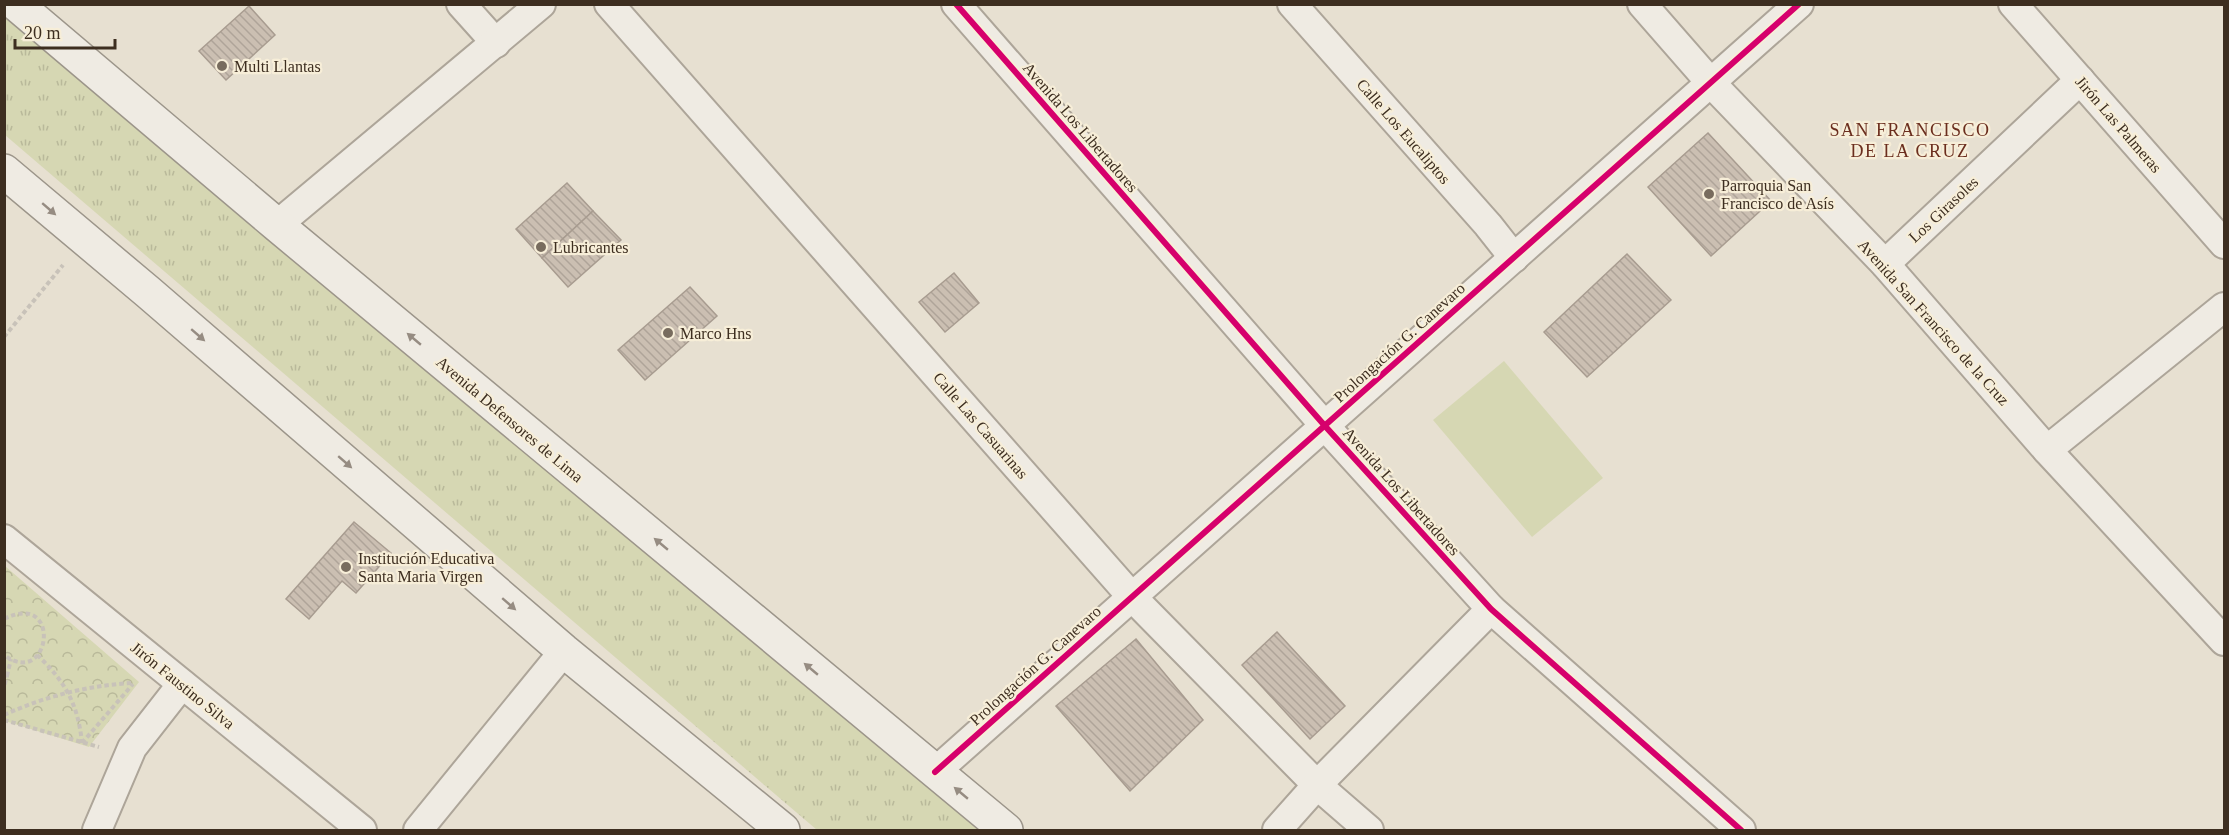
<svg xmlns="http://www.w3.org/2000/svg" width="2229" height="835" font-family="'Times New Roman',serif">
<defs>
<pattern id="grass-tufts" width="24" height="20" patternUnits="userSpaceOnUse" patternTransform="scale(1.5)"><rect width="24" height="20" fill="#d6d7b3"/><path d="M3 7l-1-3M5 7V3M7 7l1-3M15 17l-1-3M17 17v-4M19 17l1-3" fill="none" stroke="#b9b99a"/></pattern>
<pattern id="forest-crowns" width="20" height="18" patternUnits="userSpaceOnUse" patternTransform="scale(1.5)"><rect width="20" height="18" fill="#d6d7b3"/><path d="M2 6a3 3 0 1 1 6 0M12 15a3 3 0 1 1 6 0" fill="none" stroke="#b9b99a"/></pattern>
<pattern id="building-back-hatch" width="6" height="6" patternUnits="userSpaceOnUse" patternTransform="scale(1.5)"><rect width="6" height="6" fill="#cbbfb2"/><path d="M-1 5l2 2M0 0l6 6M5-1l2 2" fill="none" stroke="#afa499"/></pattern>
</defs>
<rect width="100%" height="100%" fill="#e7e0d1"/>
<path fill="url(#grass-tufts)" d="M4 17 980 830H817L5 135Z"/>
<path fill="url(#forest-crowns)" d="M5 566 139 682 89 747 5 721Z"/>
<path fill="#d6d7b3" d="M1504 361 1603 478 1532 537 1433 420Z"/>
<g fill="url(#building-back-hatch)" stroke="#a89c90" stroke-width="1.5">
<path d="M249 6 275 35 226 80 199 51Z"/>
<path d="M1708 133 1771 201 1711 256 1648 187Z"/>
<path d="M567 183 593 211 542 258 516 229Z"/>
<path d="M593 211 621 240 568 287 542 258Z"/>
<path d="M1627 254 1671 300 1587 377 1544 332Z"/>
<path d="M954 273 979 303 945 332 919 302Z"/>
<path d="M690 287 717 316 645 380 618 350Z"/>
<path d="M354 522 391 553 356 593 342 581 309 619 286 599Z"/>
<path d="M1277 632 1345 706 1310 739 1242 665Z"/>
<path d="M1136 639 1203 720 1130 791 1056 706Z"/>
</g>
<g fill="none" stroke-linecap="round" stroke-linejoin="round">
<defs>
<g id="street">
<path d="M461 4 496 43"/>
<path d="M609 4 1132 597 1317 785 1369 830"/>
<path d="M956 4 1325 426 1491 609 1741 830"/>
<path d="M1292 4 1488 225 1514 258"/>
<path d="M1642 4 1711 83 1885 264 2047 450 2224 641"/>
<path d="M2013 4 2224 244"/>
<path d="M277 225 541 4"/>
<path d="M1885 264 2080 80"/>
<path d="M2047 450 2224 307"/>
<path d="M4 539 362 830"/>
<path d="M935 772 1799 4"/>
<path d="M97 830 132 748 182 684"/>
<path d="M418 830 564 651"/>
<path d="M1277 830 1317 785 1491 609"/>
</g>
<g id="secondary">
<path d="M16 4 277 225 1006 830"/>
<path d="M4 171 148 292 564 651 783 830"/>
</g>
</defs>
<use href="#street" stroke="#ada599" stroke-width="32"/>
<use href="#secondary" stroke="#9c958a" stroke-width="36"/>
<g stroke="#c8c2b9" stroke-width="4" stroke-dasharray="4.5 3" stroke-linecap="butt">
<path d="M4 337 63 265"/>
<path d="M4 619C63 589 51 690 4 655"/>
<path d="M37 655C65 681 78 704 82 743"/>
<path d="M4 675 7 676 4 687"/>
<path d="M7 676 11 659"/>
<path d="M4 715C46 696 86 686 131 683"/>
<path d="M4 720 99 747"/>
<path d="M82 743 133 684"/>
</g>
<use href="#street" stroke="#efebe3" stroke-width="28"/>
<use href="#secondary" stroke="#efebe3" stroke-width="33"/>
<defs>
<g id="cycleway">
<path d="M956 4 1325 426 1491 609 1741 830"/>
<path d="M935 772 1799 4"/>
</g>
</defs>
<use href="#cycleway" stroke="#f7eed8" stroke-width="10"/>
<use href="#cycleway" stroke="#d6006c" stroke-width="6"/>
</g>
<defs><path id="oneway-solid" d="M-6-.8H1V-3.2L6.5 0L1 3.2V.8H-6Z" transform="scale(1.5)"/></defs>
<g fill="#968c82">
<use href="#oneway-solid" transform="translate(49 209) rotate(41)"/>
<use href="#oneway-solid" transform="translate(198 335) rotate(41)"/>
<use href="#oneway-solid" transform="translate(414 339) rotate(-140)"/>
<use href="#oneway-solid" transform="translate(345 462) rotate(41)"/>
<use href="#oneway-solid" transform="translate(661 544) rotate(-140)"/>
<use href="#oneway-solid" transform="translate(509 604) rotate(41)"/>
<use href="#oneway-solid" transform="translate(811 669) rotate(-140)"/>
<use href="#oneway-solid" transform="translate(961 793) rotate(-140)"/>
</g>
<g fill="#786c5e" stroke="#f7eed8" stroke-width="2">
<circle cx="222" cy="66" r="6"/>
<circle cx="1709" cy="194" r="6"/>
<circle cx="541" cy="247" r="6"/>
<circle cx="668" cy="333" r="6"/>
<circle cx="346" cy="567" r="6"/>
</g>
<g text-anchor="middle" stroke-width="4.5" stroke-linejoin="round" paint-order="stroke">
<g font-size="16" fill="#3d2e20" stroke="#f7eed8" text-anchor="start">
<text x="234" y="72">Multi Llantas</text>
<text x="1721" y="191">Parroquia San<tspan x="1721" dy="18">Francisco de Asís</tspan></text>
<text x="553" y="253">Lubricantes</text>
<text x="680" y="339">Marco Hns</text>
<text x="358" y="564">Institución Educativa<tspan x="358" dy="18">Santa Maria Virgen</tspan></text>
</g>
<g font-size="16" fill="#3d2e20" stroke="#f7eed8">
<text transform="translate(2119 124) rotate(49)" y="6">Jirón Las Palmeras</text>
<text transform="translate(1081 127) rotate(49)" y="6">Avenida Los Libertadores</text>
<text transform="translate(1404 131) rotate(49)" y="6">Calle Los Eucaliptos</text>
<text transform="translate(1943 209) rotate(-43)" y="6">Los Girasoles</text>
<text transform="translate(1934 322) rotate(48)" y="6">Avenida San Francisco de la Cruz</text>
<text transform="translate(1399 342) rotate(-42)" y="6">Prolongación G. Canevaro</text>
<text transform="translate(510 419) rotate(40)" y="6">Avenida Defensores de Lima</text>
<text transform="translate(981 425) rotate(49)" y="6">Calle Las Casuarinas</text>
<text transform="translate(1402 491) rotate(48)" y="6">Avenida Los Libertadores</text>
<text transform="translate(1035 665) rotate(-42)" y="6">Prolongación G. Canevaro</text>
<text transform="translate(183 685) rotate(39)" y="6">Jirón Faustino Silva</text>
</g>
<g font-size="18" letter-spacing="1.5" fill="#6b2e1e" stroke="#f7eed8">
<text x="1910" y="136">SAN FRANCISCO<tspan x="1910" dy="21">DE LA CRUZ</tspan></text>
</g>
</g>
<rect width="2229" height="835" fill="none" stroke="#3d2e20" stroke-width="12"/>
<path d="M15 39v9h100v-9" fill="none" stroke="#3d2e20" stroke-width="3"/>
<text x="24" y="39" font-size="18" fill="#3d2e20" stroke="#f7eed8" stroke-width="4.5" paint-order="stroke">20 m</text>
</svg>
